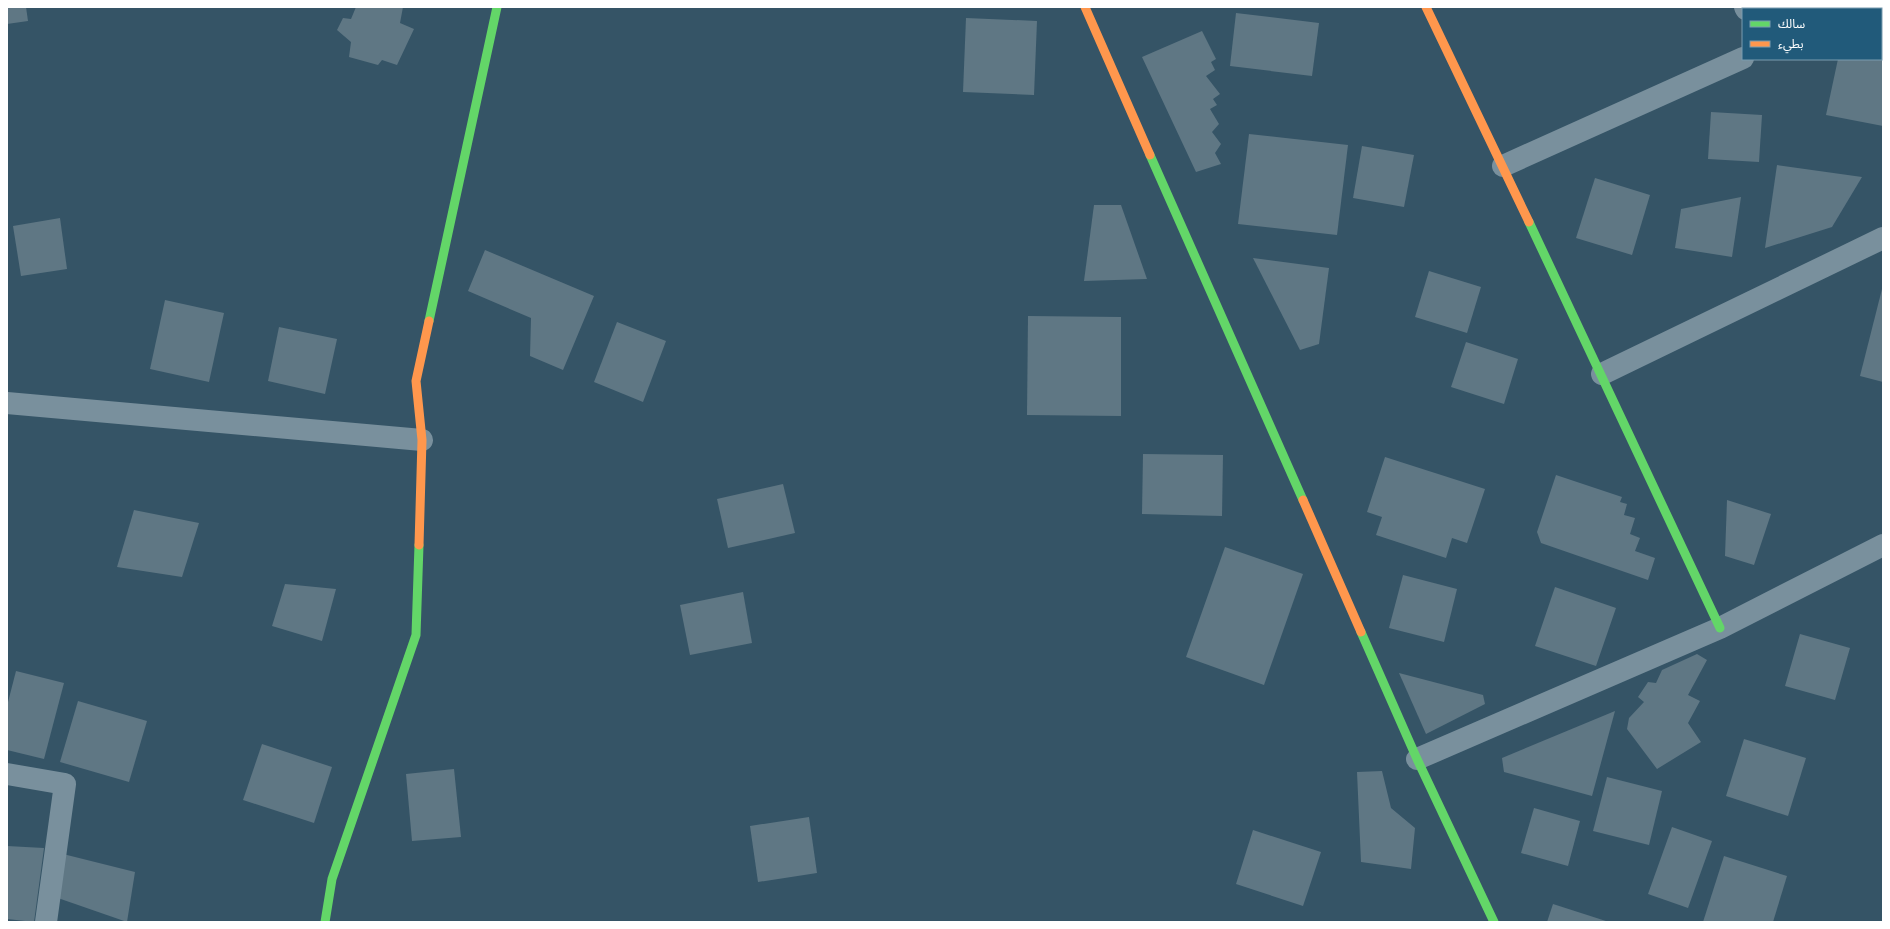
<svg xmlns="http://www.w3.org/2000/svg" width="1890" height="929" font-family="Lato,'Noto Sans Arabic',sans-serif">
<rect width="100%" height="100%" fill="#355466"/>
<g fill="#5f7784">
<path d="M7 7H26L28 21 7 24Z"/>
<path d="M356 7H403L400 23 414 29 397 65 382 60 378 65 349 57 351 42 337 30 343 18 351 19Z"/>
<path d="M1236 13 1319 23 1312 76 1230 66Z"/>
<path d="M966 18 1037 21 1034 95 963 92Z"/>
<path d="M1202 31 1216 59 1211 62 1215 70 1206 76 1220 94 1213 99 1217 105 1210 109 1219 124 1212 132 1221 144 1215 153 1221 164 1196 172 1142 57Z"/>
<path d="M1838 59H1883V126L1826 115Z"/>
<path d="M1711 112 1762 115 1759 162 1708 159Z"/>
<path d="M1249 134 1348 145 1337 235 1238 224Z"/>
<path d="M1362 146 1414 155 1404 207 1353 198Z"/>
<path d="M1777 165 1862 177 1832 227 1765 248Z"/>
<path d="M1595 178 1650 195 1632 255 1576 238Z"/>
<path d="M1741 197 1732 257 1675 248 1681 209Z"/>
<path d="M1094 205H1121L1147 279 1084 281Z"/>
<path d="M60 218 67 269 21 276 13 226Z"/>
<path d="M485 250 594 296 563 370 530 356 531 318 468 291Z"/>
<path d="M1253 258 1329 268 1319 344 1300 350Z"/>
<path d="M1429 271 1481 287 1467 333 1415 317Z"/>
<path d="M1882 289H1883V382L1860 376Z"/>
<path d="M165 300 224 313 209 382 150 369Z"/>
<path d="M1028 316 1121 317V416L1027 415Z"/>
<path d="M617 322 666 341 643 402 594 382Z"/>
<path d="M279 327 337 339 325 394 268 381Z"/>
<path d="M1466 342 1518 359 1504 404 1451 387Z"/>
<path d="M1143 454 1223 455 1222 516 1142 514Z"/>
<path d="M1385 457 1485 489 1467 543 1452 538 1446 558 1376 535 1382 517 1367 512Z"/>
<path d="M1556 475 1622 497 1620 502 1627 504 1624 515 1635 518 1630 534 1640 538 1635 551 1655 558 1648 580 1541 543 1537 532Z"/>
<path d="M783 484 795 533 728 548 717 499Z"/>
<path d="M1727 500 1771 514 1754 565 1725 556Z"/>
<path d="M134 510 199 523 182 577 117 567Z"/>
<path d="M1225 547 1303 574 1264 685 1186 657Z"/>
<path d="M1403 575 1457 589 1444 642 1389 628Z"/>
<path d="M285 584 336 589 322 641 272 626Z"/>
<path d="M1555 587 1616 608 1596 666 1535 646Z"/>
<path d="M743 592 752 643 690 655 680 605Z"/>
<path d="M1800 634 1850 648 1835 700 1785 686Z"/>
<path d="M1697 654 1707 660 1688 695 1700 701 1688 723 1701 742 1657 769 1627 729 1629 718 1644 702 1638 697 1648 682 1656 683 1662 670Z"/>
<path d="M16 671 64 683 44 759 7 750V706Z"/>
<path d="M1399 673 1483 695 1485 704 1426 734Z"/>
<path d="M78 701 147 721 129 782 60 762Z"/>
<path d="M1615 711 1592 796 1504 772 1502 758Z"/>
<path d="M1744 739 1806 758 1788 816 1726 796Z"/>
<path d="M262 744 332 767 314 823 243 800Z"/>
<path d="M454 769 461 837 412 841 406 774Z"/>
<path d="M1382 771 1391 808 1415 828 1411 869 1361 862 1357 772Z"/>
<path d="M1607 777 1662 791 1649 845 1593 831Z"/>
<path d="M1534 808 1580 821 1568 866 1521 853Z"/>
<path d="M809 817 817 873 758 882 750 826Z"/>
<path d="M1672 827 1712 841 1688 908 1648 894Z"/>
<path d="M1253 830 1321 852 1303 906 1236 884Z"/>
<path d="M7 846 44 848 34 922 7 919Z"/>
<path d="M63 854 135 872 127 922 55 897Z"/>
<path d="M1724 856 1787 876 1773 922H1703Z"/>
<path d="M1553 904 1609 922H1547Z"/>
</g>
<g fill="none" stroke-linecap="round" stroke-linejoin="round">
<g stroke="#79909d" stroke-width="22">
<path d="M1745 7 1746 9"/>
<path d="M1856 9 1861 7"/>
<path d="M1503 166 1743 58"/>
<path d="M1602 374 1883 238"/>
<path d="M7 403 422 440"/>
<path d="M1417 759 1720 628 1883 545"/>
<path d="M7 774 65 784 46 922"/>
</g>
<g stroke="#63d668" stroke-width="9">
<path d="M1150 155 1303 500"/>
<path d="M1529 222 1720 628"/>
<path d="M429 321 497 7"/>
<path d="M1361 632 1417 759 1494 922"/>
<path d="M325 922 332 879 416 635 419 545"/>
</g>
<g stroke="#ff974d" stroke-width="9">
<path d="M1085 7 1150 155"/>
<path d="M1426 7 1529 222"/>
<path d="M1303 500 1361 632"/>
<path d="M419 545 422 440 416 381 429 321"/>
</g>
</g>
<rect width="1890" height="929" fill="none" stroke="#ffffff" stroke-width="16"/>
<rect x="1742" y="8" width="140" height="52" fill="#215a7a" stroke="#7a9caf"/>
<rect x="1750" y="21" width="20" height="6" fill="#63d668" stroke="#7a9caf"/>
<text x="1778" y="28" font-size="12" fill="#ffffff">سالك</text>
<rect x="1750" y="41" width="20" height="6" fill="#ff974d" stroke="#7a9caf"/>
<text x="1778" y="48" font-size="12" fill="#ffffff">بطيء</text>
</svg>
